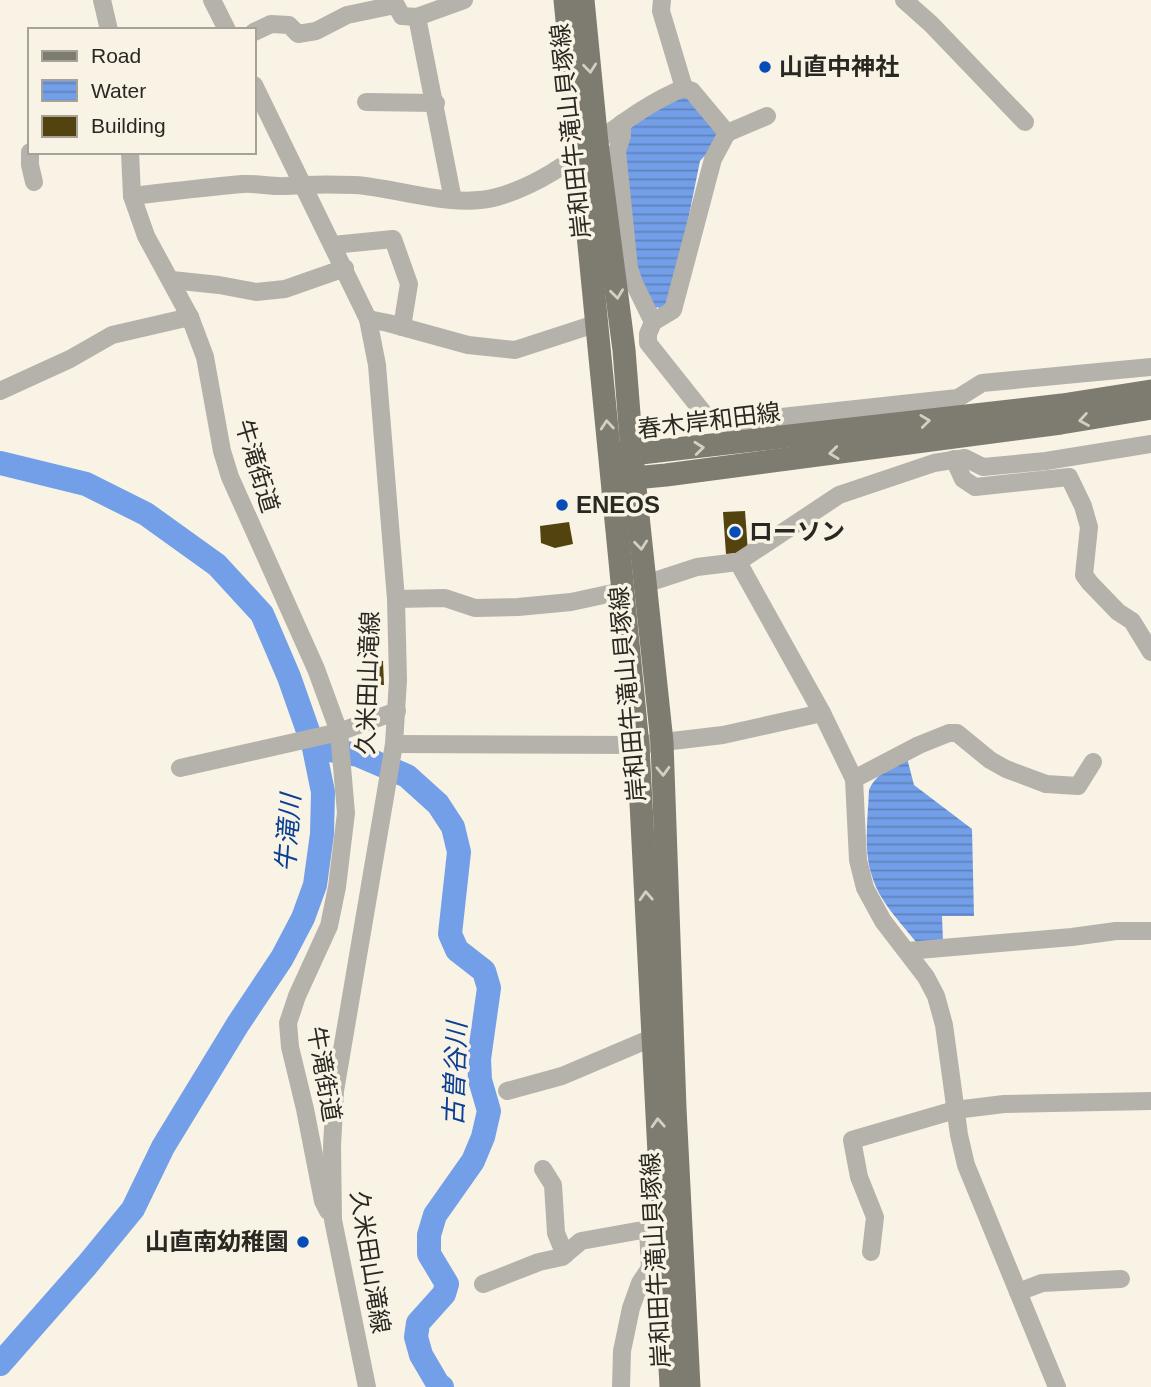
<svg xmlns="http://www.w3.org/2000/svg" width="1151" height="1387" font-family="Helvetica,'Noto Sans JP',sans-serif">
<defs>
<pattern id="water-rules" width="6" height="5" patternUnits="userSpaceOnUse" patternTransform="scale(1.75)"><rect width="6" height="5" fill="#739fe8"/><path d="M0 2.5h6" fill="none" stroke="#5f82bc"/></pattern>
</defs>
<rect width="100%" height="100%" fill="#f8f3e5"/>
<g fill="url(#water-rules)">
<path d="M684 94 723 136 700 161 674 289 662 311 658 307 653 310 636 275 621 156 627 129 648 113Z"/>
<path d="M907 758 914 785 972 829 974 916H942L943 941 917 943C901 923 879 901 872 876 863 850 868 817 869 790 875 774 893 767 907 758Z"/>
</g>
<g fill="none" stroke-linecap="round" stroke-linejoin="round">
<g stroke="#739fe8" stroke-width="24">
<path d="M0 463 86 484 146 514 217 565 262 614 289 677 314 748 323 792 322 834 315 885 303 918 282 958 238 1024 163 1147 133 1209 87 1265 0 1364"/>
<path d="M318 748 358 755 407 776 438 804 453 827 459 852 450 934 457 950 484 971 489 988 479 1059 480 1080 489 1111 483 1137 473 1161 435 1215 429 1235V1254L447 1284 444 1294 418 1323 416 1337 421 1355 438 1384 442 1387"/>
</g>
</g>
<g fill="#52430f">
<path d="M745 511 748 552 726 554 723 512Z"/>
<path d="M569 522 573 544 555 548 541 543 540 526Z"/>
<path d="M368 661H383L384 685H376V675H368Z"/>
</g>
<g fill="none" stroke-linecap="round" stroke-linejoin="round">
<g stroke="#b4b2ab" stroke-width="18">
<path d="M102 0 109 30"/>
<path d="M212 0 227 30"/>
<path d="M393 0 402 16 417 17 464 0"/>
<path d="M662 0 661 11 684 88"/>
<path d="M904 0 931 24 1025 122"/>
<path d="M417 17 453 200"/>
<path d="M254 32 271 24 289 25 298 34 316 31 347 15 395 5"/>
<path d="M254 85 368 319 377 365 396 599 398 680 394 744 335 1091 332 1146 333 1220 367 1387"/>
<path d="M366 102 436 103"/>
<path d="M622 123V136L617 151 629 268 634 283 653 322 648 334V343L706 416 724 423 958 398 982 383 1151 367"/>
<path d="M30 152V165L34 182"/>
<path d="M130 152 132 196 146 236 190 317 205 357 222 451 230 477 316 669 339 732 397 711"/>
<path d="M132 196C169 192 206 187 243 184 257 183 272 187 286 186 309 184 331 184 355 185 399 188 453 209 497 197 571 176 616 115 684 88L692 91 727 133 767 116"/>
<path d="M333 245 393 239 409 284 402 327"/>
<path d="M172 280 219 285 256 292 285 289 345 268"/>
<path d="M368 319 388 323 468 345 515 350 598 323"/>
<path d="M653 322 673 310 713 159 727 133"/>
<path d="M0 391 70 359 112 335 190 317"/>
<path d="M954 459 963 479 975 487 1069 477 1083 506 1089 527 1084 575 1090 583 1118 612 1132 621 1151 652"/>
<path d="M738 562 822 713 854 779 858 860 865 888 883 921 926 977 936 996 944 1025 959 1135 966 1165 1057 1387"/>
<path d="M645 584 697 567 738 562 839 495 934 463 965 458 983 467 1046 461 1151 444"/>
<path d="M396 599 445 598 475 608 518 607 571 602 622 591"/>
<path d="M394 744 638 745 723 735 822 713"/>
<path d="M180 768 339 732 346 813 337 887 329 926 297 996 288 1023 290 1047 305 1109 323 1201 328 1211"/>
<path d="M854 779 919 745 949 733H957L990 760 1006 769 1046 784 1078 786 1093 762"/>
<path d="M907 951 1072 937 1116 931H1151"/>
<path d="M507 1091 562 1076 654 1037"/>
<path d="M543 1169 553 1185 556 1233 565 1255"/>
<path d="M871 1252 875 1217 859 1177 852 1140 955 1110 1004 1104 1151 1101"/>
<path d="M483 1284 539 1262 562 1257 581 1241 648 1229 651 1215 662 1208"/>
<path d="M1018 1292 1042 1283 1121 1279"/>
<path d="M621 1387 622 1351 631 1308 640 1283 650 1268 648 1229"/>
</g>
<g stroke="#7e7b70" stroke-width="23">
<path d="M565 0 638 745 671 1387"/>
<path d="M583 0 597 143 624 350 634 478 662 742 675 1108 689 1387"/>
<path d="M619 463 632 454 1062 405 1151 391"/>
<path d="M621 473 634 478 666 475 1061 423 1151 408"/>
</g>
</g>
<defs><path id="oneway-chevron" d="M-2-3.5L2.5 0L-2 3.5" fill="none" stroke-width="1.6" stroke-linecap="round" stroke-linejoin="round" transform="scale(1.75)"/></defs>
<g stroke="#d3cfc2">
<use href="#oneway-chevron" transform="translate(590 68) rotate(84)"/>
<use href="#oneway-chevron" transform="translate(617 294) rotate(83)"/>
<use href="#oneway-chevron" transform="translate(1084 420) rotate(170)"/>
<use href="#oneway-chevron" transform="translate(925 421) rotate(-7)"/>
<use href="#oneway-chevron" transform="translate(607 425) rotate(-95)"/>
<use href="#oneway-chevron" transform="translate(699 448) rotate(-6)"/>
<use href="#oneway-chevron" transform="translate(834 453) rotate(173)"/>
<use href="#oneway-chevron" transform="translate(641 545) rotate(84)"/>
<use href="#oneway-chevron" transform="translate(663 771) rotate(88)"/>
<use href="#oneway-chevron" transform="translate(646 896) rotate(-93)"/>
<use href="#oneway-chevron" transform="translate(658 1123) rotate(-93)"/>
</g>
<g fill="#074db8" stroke="#f8f3e5" stroke-width="2.5">
<circle cx="765" cy="67" r="7"/>
<circle cx="562" cy="505" r="7"/>
<circle cx="735" cy="532" r="7"/>
<circle cx="303" cy="1242" r="7"/>
</g>
<g text-anchor="middle" stroke-width="7" stroke-linejoin="round" paint-order="stroke">
<g font-size="24" font-weight="bold" fill="#2a2823" stroke="#f8f3e5" text-anchor="start">
<text x="779" y="75">山直中神社</text>
<text x="576" y="513">ENEOS</text>
<text x="749" y="540">ローソン</text>
<text x="289" y="1250" text-anchor="end">山直南幼稚園</text>
</g>
<g font-size="24" fill="#2a2823" stroke="#f8f3e5">
<text transform="translate(571 131) rotate(-96)" y="8">岸和田牛滝山貝塚線</text>
<text transform="translate(709 421) rotate(-7)" y="8">春木岸和田線</text>
<text transform="translate(257 466) rotate(73)" y="8">牛滝街道</text>
<text transform="translate(368 683) rotate(-88)" y="8">久米田山滝線</text>
<text transform="translate(628 694) rotate(-95)" y="8">岸和田牛滝山貝塚線</text>
<text transform="translate(324 1074) rotate(80)" y="8">牛滝街道</text>
<text transform="translate(656 1260) rotate(-93)" y="8">岸和田牛滝山貝塚線</text>
<text transform="translate(370 1262) rotate(81)" y="8">久米田山滝線</text>
</g>
<g font-size="26" font-style="italic" fill="#0b3f93" stroke="#f8f3e5">
<text transform="translate(288 833) rotate(-86)" y="9">牛滝川</text>
<text transform="translate(455 1074) rotate(-88)" y="9">古曽谷川</text>
</g>
</g>
<rect x="28" y="28" width="228" height="126" fill="#f8f3e5" stroke="#a6a297" stroke-width="2"/>
<rect x="42" y="51" width="35" height="10" fill="#7e7b70" stroke="#a6a297" stroke-width="2"/>
<text x="91" y="63" font-size="21" fill="#2a2823">Road</text>
<rect x="42" y="80" width="35" height="21" fill="url(#water-rules)" stroke="#a6a297" stroke-width="2"/>
<text x="91" y="98" font-size="21" fill="#2a2823">Water</text>
<rect x="42" y="116" width="35" height="21" fill="#52430f" stroke="#a6a297" stroke-width="2"/>
<text x="91" y="133" font-size="21" fill="#2a2823">Building</text>
</svg>
